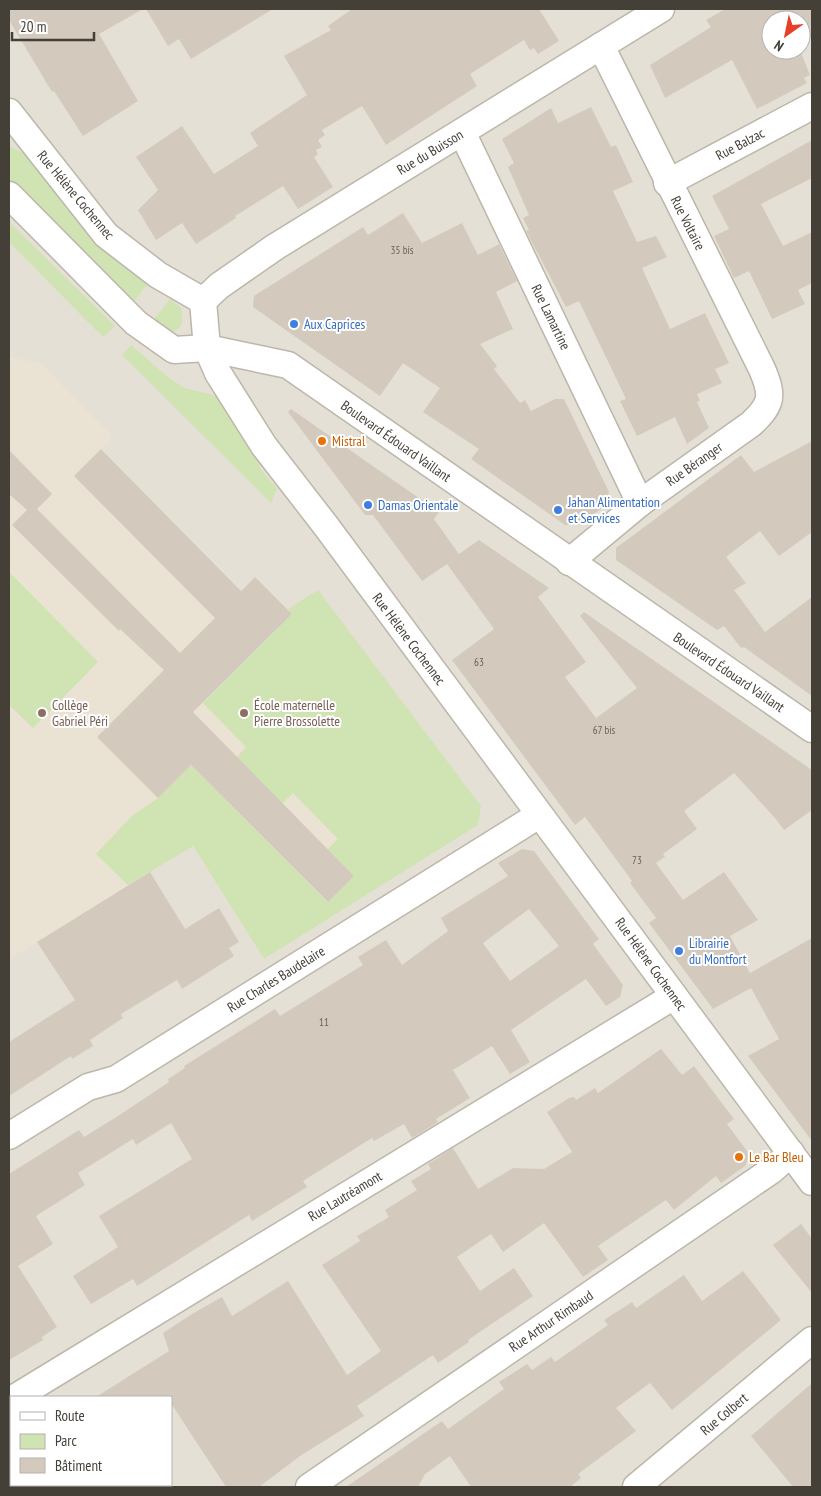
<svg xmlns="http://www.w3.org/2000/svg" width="821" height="1496" font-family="'PT Sans Narrow',sans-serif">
<rect width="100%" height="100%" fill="#f2eee7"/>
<path fill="#e5e0d5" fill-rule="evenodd" d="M9 9H812V1487H9ZM771 20H801V50H771ZM11 1397H171V1485H11Z"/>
<path fill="#eae2d2" d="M9 357 40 363 112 436 102 449 241 590 255 577 288 609 318 590 481 806 478 825 264 959 192 846 9 959Z"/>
<g fill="#cfe3b3">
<path d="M9 146 34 158 95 239 115 259 149 282 131 305 9 183Z"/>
<path d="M9 222 115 326 103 337 9 242Z"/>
<path d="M170 299 182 309C183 322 183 327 171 333L150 324Z"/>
<path d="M131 345 168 377 184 388 210 394 225 401 259 451 260 469 277 488 271 503 122 355Z"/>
<path d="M9 572 98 662 33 728 9 705Z"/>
<path d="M318 590 481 806 478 825 264 959 193 846 128 885 96 854 132 816 158 798 191 765 327 902 354 876 328 849 338 839 293 793 282 804 237 757 246 747 203 703 292 614 288 609Z"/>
</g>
<g fill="#d3cabd" fill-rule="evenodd">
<path d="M9 9H143L99 34 138 101 83 136 54 91 52 92 9 20Z"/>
<path d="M146 9H273L191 59 179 39 168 46Z"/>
<path d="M352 9H539L559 41 538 54 534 48 530 50 524 40 470 74 477 86 386 145 362 106 322 130 325 135 318 140 322 147 316 150 318 154 314 157 333 187 298 209 283 186 235 216 236 218 196 244 182 223 156 240 138 210 158 190 136 157 182 126 214 174 258 146 250 133 307 95 284 56 331 30 328 26Z"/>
<path d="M725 9H812V37L801 43V20H771V50H800L810 75 804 78 807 83 757 109 732 60 665 98 650 65 711 27 706 20Z"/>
<path d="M591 107 611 147 616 145 633 182 613 191 637 242 656 236 667 257 642 268 670 329 705 313 729 363 715 369 722 383 697 394 700 401 697 402 709 428 687 444 675 417 637 436 620 401 626 399 579 301 566 307 526 231 529 230 523 218 529 215 508 167 514 163 502 139 551 108 558 123Z"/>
<path d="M812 140V178L761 204 783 246 812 232V283L798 290 805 304 772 319 749 271 734 278 714 236 729 229 712 196Z"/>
<path d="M403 213 422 243 462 223 478 255 499 244 517 281 496 292 513 329 480 344 497 366 494 369 520 403 525 400 531 411 555 399H564L609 492 606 505 579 525H565L471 459 479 449 423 412 440 388 403 363 380 396 253 307 254 296 363 227 368 235Z"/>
<path d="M291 409 439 512 434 519 459 554 479 540 549 588 538 597 586 662 565 677 596 718 637 688 580 616 584 612 812 770V810L784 830 774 817 734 773 684 811 697 829 663 854 665 857 656 863 683 900 724 872 758 920 730 936 750 973 812 938V1141L748 1056 779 1039 751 988 713 1009 649 923 656 918 630 883 632 881 585 817 575 825 452 660 494 629 447 564 422 581 373 515H365L288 412Z"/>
<path d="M812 441V532L779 556 760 531 726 557 746 583 734 590 765 632 812 597V696L744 647 741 648 724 626 717 630 616 560V548L741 455 754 472Z"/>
<path d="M101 449 241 591 255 577 292 614 193 712 354 876 328 902 191 765 158 798 97 737 164 670 120 629 119 631 12 525 27 510 9 494V450L52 494 37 509 180 653 215 618 74 476Z"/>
<path d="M522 849 534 851 599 939 593 944 623 985 620 997 606 1006 586 979 511 1030 530 1062 510 1074 492 1046 453 1070 470 1098 436 1119 438 1122 412 1138 404 1124 374 1141 372 1138 303 1181 307 1187 252 1221 249 1215 137 1286 133 1279 91 1304 73 1276 118 1247 99 1216 192 1159 171 1123 136 1145 133 1139 78 1173 85 1185 36 1216 53 1244 18 1266 57 1327 42 1337 43 1340 9 1360V1174L79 1130 84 1137 118 1116 169 1082 168 1079 185 1068 184 1066 275 1009 280 1016 363 965 358 957 386 940 402 965 448 931 441 918 508 876 498 863ZM529 909 559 946 510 981 483 943Z"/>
<path d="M150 872 185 929 219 908 239 942 229 948 234 956 182 989 177 980 121 1014 123 1018 90 1040 93 1046 72 1059 71 1056 9 1096V1042L75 1000 37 942Z"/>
<path d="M661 1049 682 1075 694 1066 734 1119 727 1124 750 1155 745 1166 721 1183 716 1176 674 1210 666 1200 598 1246 608 1260 583 1277 544 1223 503 1252 491 1234 457 1257 480 1291 514 1268 533 1296 468 1340 469 1342 438 1363 433 1355 357 1406 364 1416 300 1456 259 1487H226L189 1431 171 1403V1397H96L169 1351 163 1333 192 1314 222 1297 232 1316 288 1281 347 1375 381 1351 322 1265 360 1241 357 1236 389 1217 385 1210 417 1190 411 1181 431 1169 428 1164 453 1148 478 1189 513 1168 544 1169 572 1152 547 1112 569 1098 574 1097 576 1100 595 1088 598 1093Z"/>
<path d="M801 1224 812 1239V1293L773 1245Z"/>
<path d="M743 1271 781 1320 672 1410 650 1383 616 1408 636 1431 578 1474 581 1478 570 1487H471L450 1456 425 1474 418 1487H346L442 1421 448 1429 504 1389 499 1382 527 1364 532 1370 551 1357 555 1362 608 1325 604 1320 632 1302 636 1308 684 1275 702 1301Z"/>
<path d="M812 1383V1487H793L751 1436Z"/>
</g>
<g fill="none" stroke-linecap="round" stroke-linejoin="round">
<defs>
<g id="minor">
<path d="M9 112 106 235 158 275 203 301 207 348 218 373 264 446 326 526 812 1182"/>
<path d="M462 132 640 503"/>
<path d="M667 183 812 106"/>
<path d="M9 195 136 323 174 350 207 348 288 365 812 729"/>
<path d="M203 301 219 286 275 247 661 9"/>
<path d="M569 562 640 503 751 424C773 404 773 395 762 369L601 46"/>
<path d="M9 1136 88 1087 116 1079 539 815"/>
<path d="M16 1397 674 996"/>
<path d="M309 1487 772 1170 791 1153"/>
<path d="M636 1487 812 1340"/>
</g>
</defs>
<use href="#minor" stroke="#bdb6aa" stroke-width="29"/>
<use href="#minor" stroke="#fff" stroke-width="26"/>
</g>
<g fill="#3f7fe0" stroke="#fff" stroke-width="2">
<circle cx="294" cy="324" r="5"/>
<circle cx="368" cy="505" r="5"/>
<circle cx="558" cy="510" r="5"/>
<circle cx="679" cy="951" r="5"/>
</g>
<g fill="#e8710a" stroke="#fff" stroke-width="2">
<circle cx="322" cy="441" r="5"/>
<circle cx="739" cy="1157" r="5"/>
</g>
<g fill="#8d6e63" stroke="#fff" stroke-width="2">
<circle cx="42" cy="713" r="5"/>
<circle cx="244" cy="713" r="5"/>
</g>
<g text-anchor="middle" stroke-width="4" stroke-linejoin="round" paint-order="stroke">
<g font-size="11" fill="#686258">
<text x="402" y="254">35 bis</text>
<text x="479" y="666">63</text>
<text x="604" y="734">67 bis</text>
<text x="637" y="864">73</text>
<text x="324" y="1026">11</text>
</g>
<g font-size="14" fill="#443f37" stroke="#fff">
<text transform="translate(740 144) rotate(-28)" y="5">Rue Balzac</text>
<text transform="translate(430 152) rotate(-31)" y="5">Rue du Buisson</text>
<text transform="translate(76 195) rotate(50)" y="5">Rue Hélène Cochennec</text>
<text transform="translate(688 223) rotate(63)" y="5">Rue Voltaire</text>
<text transform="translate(551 317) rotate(64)" y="5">Rue Lamartine</text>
<text transform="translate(396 441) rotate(35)" y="5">Boulevard Édouard Vaillant</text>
<text transform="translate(694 464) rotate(-35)" y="5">Rue Béranger</text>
<text transform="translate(409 639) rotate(53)" y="5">Rue Hélène Cochennec</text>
<text transform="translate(729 672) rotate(34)" y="5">Boulevard Édouard Vaillant</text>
<text transform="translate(651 964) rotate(54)" y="5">Rue Hélène Cochennec</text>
<text transform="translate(276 979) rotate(-32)" y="5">Rue Charles Baudelaire</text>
<text transform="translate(345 1196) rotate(-31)" y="5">Rue Lautréamont</text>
<text transform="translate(551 1321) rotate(-34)" y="5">Rue Arthur Rimbaud</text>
<text transform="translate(724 1414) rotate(-40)" y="5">Rue Colbert</text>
</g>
<g font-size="14" fill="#366cbe" stroke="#fff" text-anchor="start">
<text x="304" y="329">Aux Caprices</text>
<text x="568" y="507">Jahan Alimentation<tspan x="568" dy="16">et Services</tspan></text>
<text x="378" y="510">Damas Orientale</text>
<text x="689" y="948">Librairie<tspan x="689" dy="16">du Montfort</tspan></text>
</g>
<g font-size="14" fill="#c56008" stroke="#fff" text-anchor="start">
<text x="332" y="446">Mistral</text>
<text x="749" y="1162">Le Bar Bleu</text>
</g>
<g font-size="14" fill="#785e54" stroke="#fff" text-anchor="start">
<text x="52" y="710">Collège<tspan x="52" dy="16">Gabriel Péri</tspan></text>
<text x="254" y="710">École maternelle<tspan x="254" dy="16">Pierre Brossolette</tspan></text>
</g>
</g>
<rect width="821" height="1496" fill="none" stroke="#443f37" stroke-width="20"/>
<rect x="10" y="1396" width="162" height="90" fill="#ffffff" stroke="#b4b2af"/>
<rect x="20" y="1412" width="25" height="8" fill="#ffffff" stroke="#b4b2af"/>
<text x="55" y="1421" font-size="15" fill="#443f37">Route</text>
<rect x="20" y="1434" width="25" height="15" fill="#cfe3b3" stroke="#b4b2af"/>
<text x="55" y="1446" font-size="15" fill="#443f37">Parc</text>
<rect x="20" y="1458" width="25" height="15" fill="#d3cabd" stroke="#b4b2af"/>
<text x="55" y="1471" font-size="15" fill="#443f37">Bâtiment</text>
<g transform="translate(786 35) rotate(213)"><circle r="24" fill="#ffffff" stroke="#b4b2af"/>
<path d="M0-4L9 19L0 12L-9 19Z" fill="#e83f28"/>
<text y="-8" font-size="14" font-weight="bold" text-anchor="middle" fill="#443f37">N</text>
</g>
<path d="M12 32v8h82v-8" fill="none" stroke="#443f37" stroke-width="2.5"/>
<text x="20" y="32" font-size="15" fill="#443f37" stroke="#ffffff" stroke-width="4" paint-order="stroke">20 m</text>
</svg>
